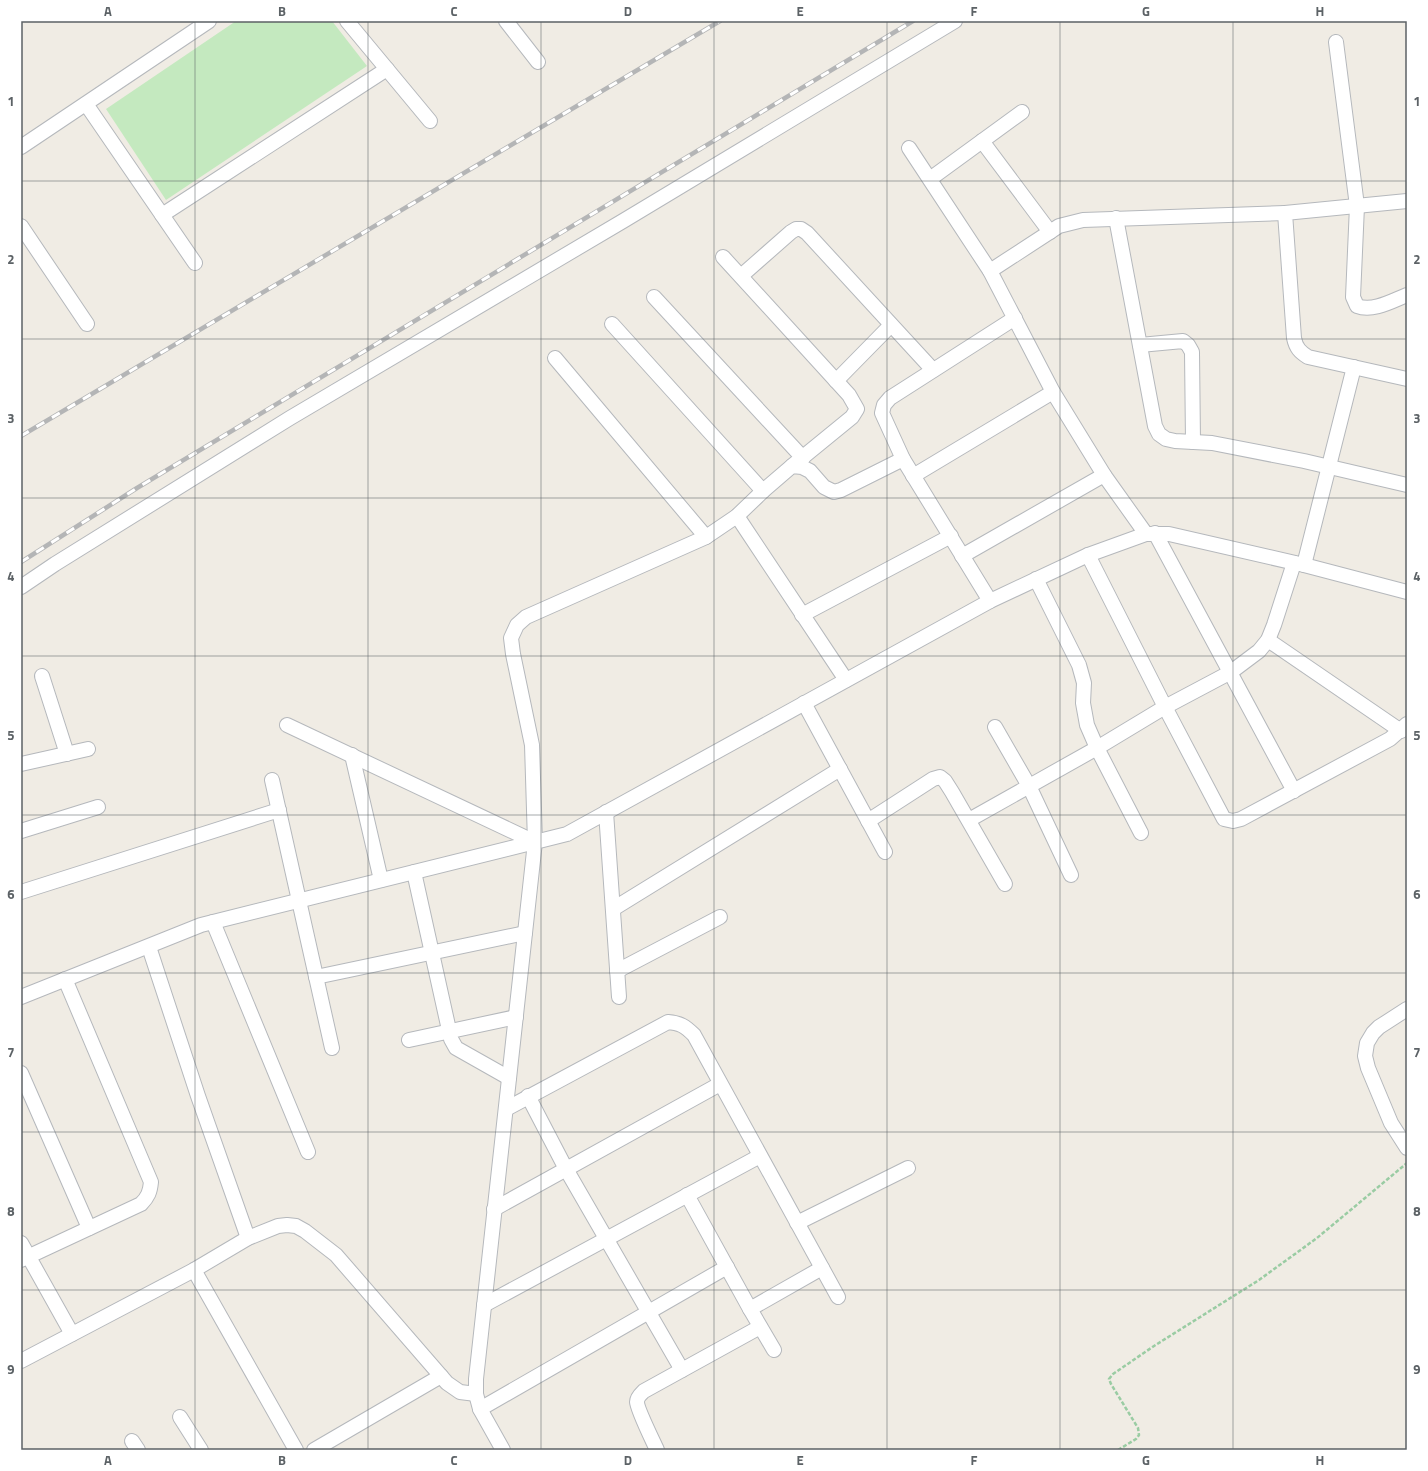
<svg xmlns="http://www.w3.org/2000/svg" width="1428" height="1471" font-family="'Titillium Web',sans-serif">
<rect width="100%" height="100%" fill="#f0ece4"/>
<path fill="#c4e9bf" d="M236 21H332L367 66 166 200 106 109Z"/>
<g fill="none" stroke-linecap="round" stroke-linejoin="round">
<defs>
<g id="street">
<path d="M347 21 430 121"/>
<path d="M506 21 538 62"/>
<path d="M1336 42 1357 206 1353 297 1357 306C1373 312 1392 301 1407 295"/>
<path d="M86 104 195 263"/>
<path d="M982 141 1050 232"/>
<path d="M21 147 209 21"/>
<path d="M909 148 990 271 1053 392 1104 475 1146 534"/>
<path d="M930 179 1022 112"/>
<path d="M1407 201 1285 213 1294 338C1296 348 1300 352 1308 357L1407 379"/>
<path d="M162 215 387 69"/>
<path d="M1116 218 1155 426 1159 434 1166 439 1175 441 1212 443 1304 461 1407 485"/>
<path d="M21 226 87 324"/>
<path d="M723 257 849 395 857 409 852 417 792 466"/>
<path d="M990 271 1059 226 1083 220 1285 213"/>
<path d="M741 276 791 232 796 229H801L807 233 933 370"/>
<path d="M654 297 803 458"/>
<path d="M612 324 763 491"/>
<path d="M1140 345 1183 341 1188 345 1192 352 1193 442"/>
<path d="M555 358 706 537"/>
<path d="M836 381 891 325"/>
<path d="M913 476 1053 392"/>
<path d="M737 516 846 680"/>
<path d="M1155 533 1294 791"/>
<path d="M1088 555 1165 707 1224 819 1233 821 1241 819 1390 739 1407 724"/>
<path d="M962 556 1104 475"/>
<path d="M1304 565 1354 367"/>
<path d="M1036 579 1079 665 1084 683 1083 703 1087 725 1097 748 1141 833"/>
<path d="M21 587 55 564 290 418 623 221 955 21"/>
<path d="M990 601 903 459 882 413 884 405 890 398 1015 318"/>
<path d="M802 615 951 536"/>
<path d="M1268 640 1401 731"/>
<path d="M42 676 67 754"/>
<path d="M804 703 885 852"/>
<path d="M287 725 535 842"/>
<path d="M995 727 1029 786 1071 875"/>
<path d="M352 755 381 880"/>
<path d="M21 764 88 749"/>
<path d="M272 780 332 1048"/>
<path d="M606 812 619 997"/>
<path d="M969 820 1097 748 1165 707 1231 672 1259 651 1268 640 1274 625 1294 563"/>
<path d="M868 821 933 779 940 777 945 781 952 792 1005 884"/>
<path d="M21 831 98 807"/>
<path d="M414 872 451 1039 456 1048 509 1078"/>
<path d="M21 892 279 810"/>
<path d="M613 909 840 769"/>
<path d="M213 922 308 1152"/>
<path d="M149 947 198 1096 248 1238"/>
<path d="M617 971 720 917"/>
<path d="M316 977 525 933"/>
<path d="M21 997 201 925 567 834 990 601 1088 555 1146 534H1169L1304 565 1407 592"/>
<path d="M1407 1009 1379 1027 1373 1033 1367 1043 1365 1056 1368 1068 1391 1123 1407 1148"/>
<path d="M409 1040 516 1017"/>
<path d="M21 1073 89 1228"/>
<path d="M528 1096 566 1169 682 1370"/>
<path d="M506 1109 668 1022C680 1023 685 1026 694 1035L838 1297"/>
<path d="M687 1195 750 1309 774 1350"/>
<path d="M494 1209 720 1084"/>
<path d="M797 1223 908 1168"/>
<path d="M21 1243 72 1334"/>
<path d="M21 1260 141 1204C148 1197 150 1192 151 1182L65 979"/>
<path d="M194 1270 296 1450"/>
<path d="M484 1305 760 1156"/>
<path d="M750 1309 822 1268"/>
<path d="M21 1361 194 1270 248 1238 278 1226 287 1225 296 1226 305 1231 336 1255 447 1383 460 1392 476 1394"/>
<path d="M480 1409 727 1267"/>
<path d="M180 1417 201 1450"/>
<path d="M132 1441 138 1450"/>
<path d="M314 1450 441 1376"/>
<path d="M503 1450 480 1409 476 1394V1379L535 842 532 745 513 654 511 638 517 625 526 617 706 537 737 516 763 491 792 466 802 467 810 471 824 487 834 492 841 490 903 459"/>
<path d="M657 1450C653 1441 637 1409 637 1402 637 1397 641 1394 644 1391L760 1327"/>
</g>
</defs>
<use href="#street" stroke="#b5b8bc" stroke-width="16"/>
<path stroke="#9acca3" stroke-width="2.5" stroke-dasharray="4 2" stroke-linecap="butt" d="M1118 1450 1136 1439 1139 1435 1138 1428 1111 1384 1109 1379 1113 1374 1154 1346 1259 1280 1317 1238 1407 1163"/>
<use href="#street" stroke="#fff" stroke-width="14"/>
<defs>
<g id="rail">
<path d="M21 436 720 21"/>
<path d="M21 562 137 488 913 21"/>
</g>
</defs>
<use href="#rail" stroke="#b4b5b6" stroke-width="4.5"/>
<use href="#rail" stroke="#fff" stroke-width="3" stroke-dasharray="9" stroke-linecap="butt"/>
</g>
<path fill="none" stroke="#5c6266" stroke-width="1" stroke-opacity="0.55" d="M195 21V1450M368 21V1450M541 21V1450M714 21V1450M887 21V1450M1060 21V1450M1233 21V1450M21 181H1407M21 339H1407M21 498H1407M21 656H1407M21 815H1407M21 973H1407M21 1132H1407M21 1290H1407"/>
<rect width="1428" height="1471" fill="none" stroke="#ffffff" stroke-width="44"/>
<rect x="22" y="22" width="1384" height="1427" fill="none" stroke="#5c6266" stroke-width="1.5"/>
<g font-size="13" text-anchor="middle" font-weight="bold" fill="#5c6266">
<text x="108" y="16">A</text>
<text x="282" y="16">B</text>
<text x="454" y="16">C</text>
<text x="628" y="16">D</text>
<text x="800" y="16">E</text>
<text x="974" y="16">F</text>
<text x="1146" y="16">G</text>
<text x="1320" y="16">H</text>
<text x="11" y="106">1</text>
<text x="1417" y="106">1</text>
<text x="11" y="264">2</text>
<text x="1417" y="264">2</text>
<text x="11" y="423">3</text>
<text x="1417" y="423">3</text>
<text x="11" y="581">4</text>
<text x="1417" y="581">4</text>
<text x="11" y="740">5</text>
<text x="1417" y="740">5</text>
<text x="11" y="899">6</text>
<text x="1417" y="899">6</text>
<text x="11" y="1057">7</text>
<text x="1417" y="1057">7</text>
<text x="11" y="1216">8</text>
<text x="1417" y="1216">8</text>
<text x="11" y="1374">9</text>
<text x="1417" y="1374">9</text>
<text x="108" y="1465">A</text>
<text x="282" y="1465">B</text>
<text x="454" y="1465">C</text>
<text x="628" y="1465">D</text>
<text x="800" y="1465">E</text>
<text x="974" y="1465">F</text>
<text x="1146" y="1465">G</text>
<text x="1320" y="1465">H</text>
</g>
</svg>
